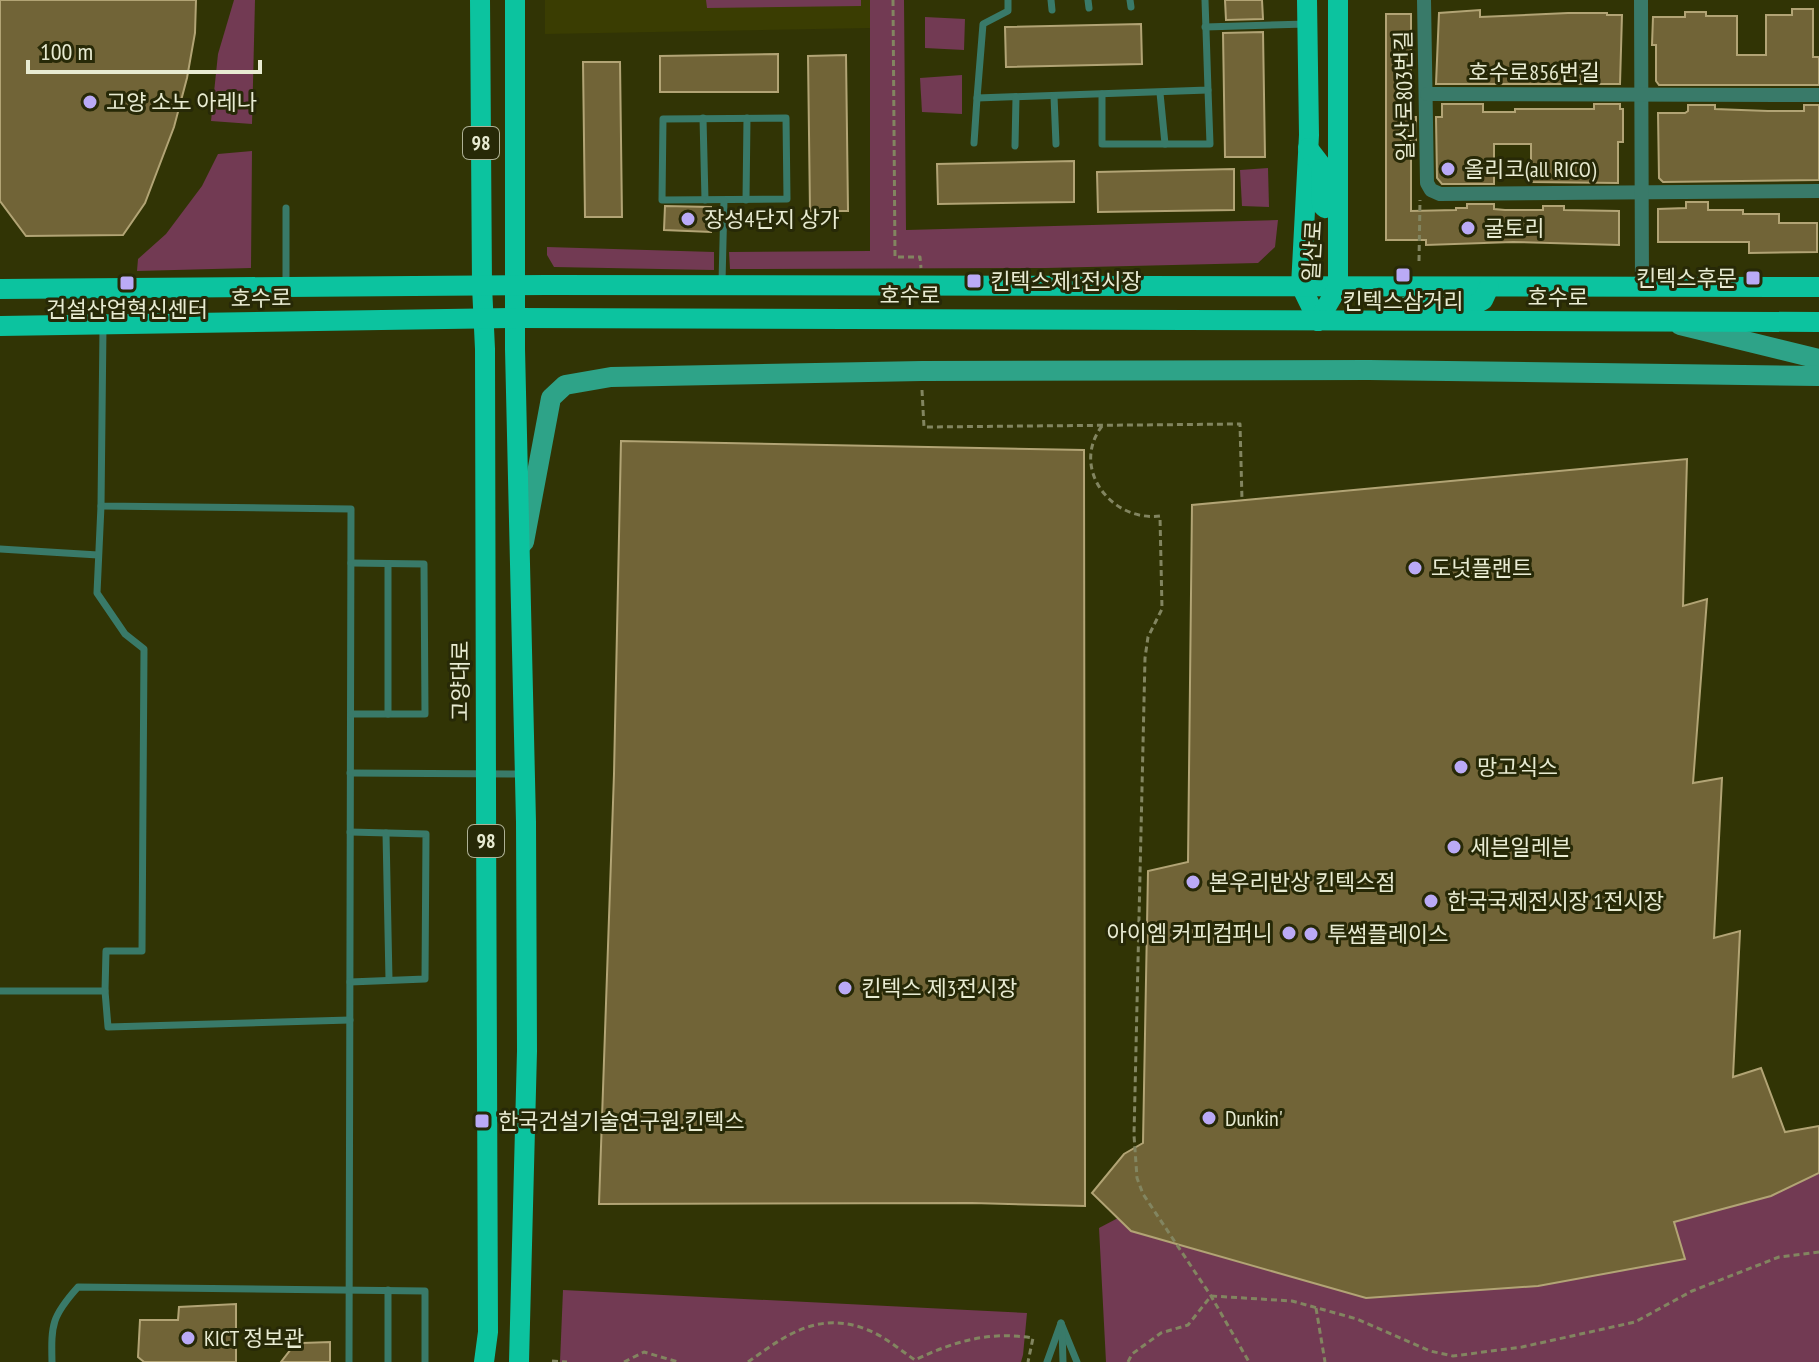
<svg xmlns="http://www.w3.org/2000/svg" width="1819" height="1362" font-family="'PT Sans Narrow','Noto Sans KR',sans-serif">
<rect width="100%" height="100%" fill="#313405"/>
<path fill="#3a3d02" d="M545 0H870V28L545 34Z"/>
<g fill="#723a53">
<path d="M234 0H255L252 124 211 121 218 54Z"/>
<path d="M706 0H861V6L707 8Z"/>
<path d="M870 0H904L906 230 1278 220 1275 247 1258 263 1046 268 730 269 729 252 870 251Z"/>
<path d="M925 17 965 19 964 50 925 48Z"/>
<path d="M962 75V114L922 112 920 78Z"/>
<path d="M252 151 251 268 137 271 138 259 166 234 202 186 218 154Z"/>
<path d="M1268 168 1269 207 1242 206 1240 170Z"/>
<path d="M547 247 714 252V270L554 267 547 255Z"/>
<path d="M1819 1173V1362H1106L1099 1228 1118 1218 1154 1238 1366 1298 1538 1286 1684 1259 1674 1222 1771 1196Z"/>
<path d="M563 1290 1027 1313 1023 1355 1021 1362H560Z"/>
</g>
<g fill="#716437" stroke="#b2a475" stroke-width="2">
<path d="M0 0H196L195 33 187 78 174 127 145 203 123 235 26 236 0 201Z"/>
<path d="M1225 0H1262L1263 19 1226 20Z"/>
<path d="M1792 9H1813V57H1819V85H1659L1656 81V45H1652L1653 17H1685V12H1706V16H1737V55H1766V15H1792Z"/>
<path d="M1480 10V17L1568 13H1607V15H1622L1620 84H1436L1439 13Z"/>
<path d="M1386 14H1411V117H1416V141H1411V211L1456 210V208H1467V204H1494V209L1505 210H1543V206H1564V210L1619 211V245L1513 242 1426 245V240H1386Z"/>
<path d="M1141 24 1142 64 1006 67 1005 27Z"/>
<path d="M1263 32 1265 157H1225L1223 33Z"/>
<path d="M778 54V92H660V56Z"/>
<path d="M846 55 848 211H810L808 56Z"/>
<path d="M583 62H620L622 217H585Z"/>
<path d="M1442 104H1483V112H1515V109H1594V104H1620V109H1623V142H1618V183L1531 182V144H1494V184H1442L1437 178 1436 117H1442Z"/>
<path d="M1688 105H1715V109L1768 111H1804V105H1819V180L1663 182 1659 178 1658 113H1685L1688 111Z"/>
<path d="M1074 161V202L938 204 937 164Z"/>
<path d="M1234 169V210L1098 212 1097 172Z"/>
<path d="M1686 202H1708V210H1743V214H1779V223H1817V252L1749 253V242H1658V209L1686 208Z"/>
<path d="M665 206 711 207V232L664 230Z"/>
<path d="M621 441 1084 450 1085 1206 972 1203 599 1204 614 774Z"/>
<path d="M1687 459 1683 606 1707 599 1693 783 1722 778 1714 938 1740 931 1733 1077 1761 1068 1785 1132 1819 1126V1173L1771 1196 1674 1222 1685 1259 1538 1286 1366 1298 1131 1231 1092 1193 1124 1154 1143 1143 1148 871 1188 862 1192 505Z"/>
<path d="M236 1304V1362H144L138 1357 140 1320H178L179 1307Z"/>
<path d="M330 1342V1362H281L291 1349 302 1343Z"/>
</g>
<g fill="none" stroke-linecap="round" stroke-linejoin="round">
<g stroke="#828560" stroke-width="3" stroke-dasharray="6 4" stroke-linecap="butt">
<path d="M893 0 895 257H920L921 268"/>
<path d="M1419 261 1420 200"/>
<path d="M922 390 924 427 1240 424 1242 500"/>
<path d="M1102 426C1070 468 1111 522 1160 516L1162 609 1148 637 1145 658 1134 1135 1137 1178 1143 1194 1211 1296 1249 1362"/>
<path d="M1316 1308 1325 1362"/>
<path d="M552 1361 567 1362"/>
<path d="M624 1362 644 1352 678 1362"/>
<path d="M748 1362C786 1335 819 1310 868 1330 884 1336 900 1350 915 1360 955 1341 989 1331 1033 1338L1028 1362"/>
<path d="M1128 1362 1132 1354 1161 1333 1188 1325 1211 1296 1292 1301 1357 1319 1430 1351 1453 1356 1522 1347 1635 1322 1692 1291 1779 1257 1819 1252"/>
</g>
<g stroke="#397a69" stroke-width="7">
<path d="M1008 0V11L983 24 977 98 1208 90 1205 0"/>
<path d="M1051 0 1052 10"/>
<path d="M1088 0 1089 8"/>
<path d="M1130 0 1131 7"/>
<path d="M1205 27 1307 24"/>
<path d="M1160 93 1165 144"/>
<path d="M1102 94V144H1210L1208 90"/>
<path d="M1054 96 1056 144"/>
<path d="M703 118 705 200"/>
<path d="M786 118 787 199 662 200 663 119Z"/>
<path d="M974 143 977 98"/>
<path d="M1015 146 1016 97"/>
<path d="M746 200 747 118"/>
<path d="M286 208V285"/>
<path d="M722 282 724 201"/>
<path d="M103 327 101 506 351 509 349 1362"/>
<path d="M0 549 98 555"/>
<path d="M351 714H425L424 564 351 563"/>
<path d="M388 714V564"/>
<path d="M350 773 524 774"/>
<path d="M386 833 389 980"/>
<path d="M350 982 425 979 426 834 350 832"/>
<path d="M0 991H105L106 951H142L144 649 125 634 97 593 101 506"/>
<path d="M105 991 108 1027 350 1020"/>
<path d="M388 1290V1362"/>
<path d="M1061 1323 1077 1362"/>
<path d="M1062 1329 1063 1362"/>
<path d="M52 1362C51 1324 52 1316 78 1287L425 1291V1362"/>
<path d="M1047 1362 1061 1323"/>
</g>
<g stroke="#397a69" stroke-width="14">
<path d="M1424 0 1427 183 1431 190 1440 194 1819 191"/>
<path d="M1641 0 1642 287"/>
<path d="M1427 94 1819 95"/>
</g>
<g stroke="#2ea388" stroke-width="20">
<path d="M1680 325 1819 359"/>
<path d="M524 542 551 398 565 385 611 377 922 371 1369 370 1819 376"/>
</g>
<g stroke="#0cc39f" stroke-width="20">
<path d="M480 0 482 286 485 349C484 677 488 1004 488 1332L484 1362"/>
<path d="M515 0V349L526 822 527 1051 519 1362"/>
<path d="M1307 0 1309 135 1301 286 1318 321"/>
<path d="M1308 148 1321 165 1322 205 1325 208 1330 206 1338 191"/>
<path d="M0 289 546 285 1819 287"/>
<path d="M1414 320 1404 313 1408 306 1474 305 1483 300 1489 287"/>
<path d="M1318 321 1338 287V0"/>
<path d="M0 326 517 318 1819 322"/>
</g>
</g>
<g fill="#baaaf6" stroke="#272907" stroke-width="3">
<circle cx="90" cy="102" r="8"/>
<circle cx="1448" cy="169" r="8"/>
<circle cx="688" cy="219" r="8"/>
<circle cx="1468" cy="228" r="8"/>
<rect x="1395" y="267" width="16" height="16" rx="4"/>
<rect x="1745" y="270" width="16" height="16" rx="4"/>
<rect x="966" y="273" width="16" height="16" rx="4"/>
<rect x="119" y="275" width="16" height="16" rx="4"/>
<circle cx="1415" cy="568" r="8"/>
<circle cx="1461" cy="767" r="8"/>
<circle cx="1454" cy="847" r="8"/>
<circle cx="1193" cy="882" r="8"/>
<circle cx="1431" cy="901" r="8"/>
<circle cx="1289" cy="933" r="8"/>
<circle cx="1311" cy="934" r="8"/>
<circle cx="845" cy="988" r="8"/>
<circle cx="1209" cy="1118" r="8"/>
<rect x="474" y="1113" width="16" height="16" rx="4"/>
<circle cx="188" cy="1338" r="8"/>
</g>
<g text-anchor="middle" stroke-width="6" stroke-linejoin="round" paint-order="stroke">
<g fill="#272907" stroke="#aeb195" stroke-width="2">
<rect x="463" y="127" width="36" height="32" rx="6"/>
<rect x="468" y="825" width="36" height="32" rx="6"/>
</g>
<g font-size="20" font-weight="bold" fill="#e8ebd2">
<text x="481" y="150">98</text>
<text x="486" y="848">98</text>
</g>
<g font-size="22" fill="#e8ebd2" stroke="#272907">
<text x="1534" y="80">호수로856번길</text>
<text transform="translate(1404 96) rotate(-91)" y="8">일산로803번길</text>
<text transform="translate(1312 251) rotate(-87)" y="8">일산로</text>
<text x="910" y="303">호수로</text>
<text x="1558" y="305">호수로</text>
<text transform="translate(261 298) rotate(-1)" y="8">호수로</text>
<text transform="translate(460 681) rotate(-90)" y="8">고양대로</text>
</g>
<g font-size="22" fill="#e8ebd2" stroke="#272907" text-anchor="start">
<text x="106" y="110">고양 소노 아레나</text>
<text x="1464" y="177">올리코(all RICO)</text>
<text x="704" y="227">장성4단지 상가</text>
<text x="1484" y="236">굴토리</text>
<text x="1737" y="286" text-anchor="end">킨텍스후문</text>
<text x="990" y="289">킨텍스제1전시장</text>
<text x="1403" y="309" text-anchor="middle">킨텍스삼거리</text>
<text x="127" y="317" text-anchor="middle">건설산업혁신센터</text>
<text x="1431" y="576">도넛플랜트</text>
<text x="1477" y="775">망고식스</text>
<text x="1470" y="855">세븐일레븐</text>
<text x="1209" y="890">본우리반상 킨텍스점</text>
<text x="1447" y="909">한국국제전시장 1전시장</text>
<text x="1273" y="941" text-anchor="end">아이엠 커피컴퍼니</text>
<text x="1327" y="942">투썸플레이스</text>
<text x="861" y="996">킨텍스 제3전시장</text>
<text x="1225" y="1126">Dunkin'</text>
<text x="498" y="1129">한국건설기술연구원.킨텍스</text>
<text x="204" y="1346">KICT 정보관</text>
</g>
</g>
<path d="M28 60v12h232v-12" fill="none" stroke="#e8ebd2" stroke-width="4"/>
<text x="40" y="60" font-size="24" fill="#e8ebd2" stroke="#272907" stroke-width="6" paint-order="stroke">100 m</text>
</svg>
